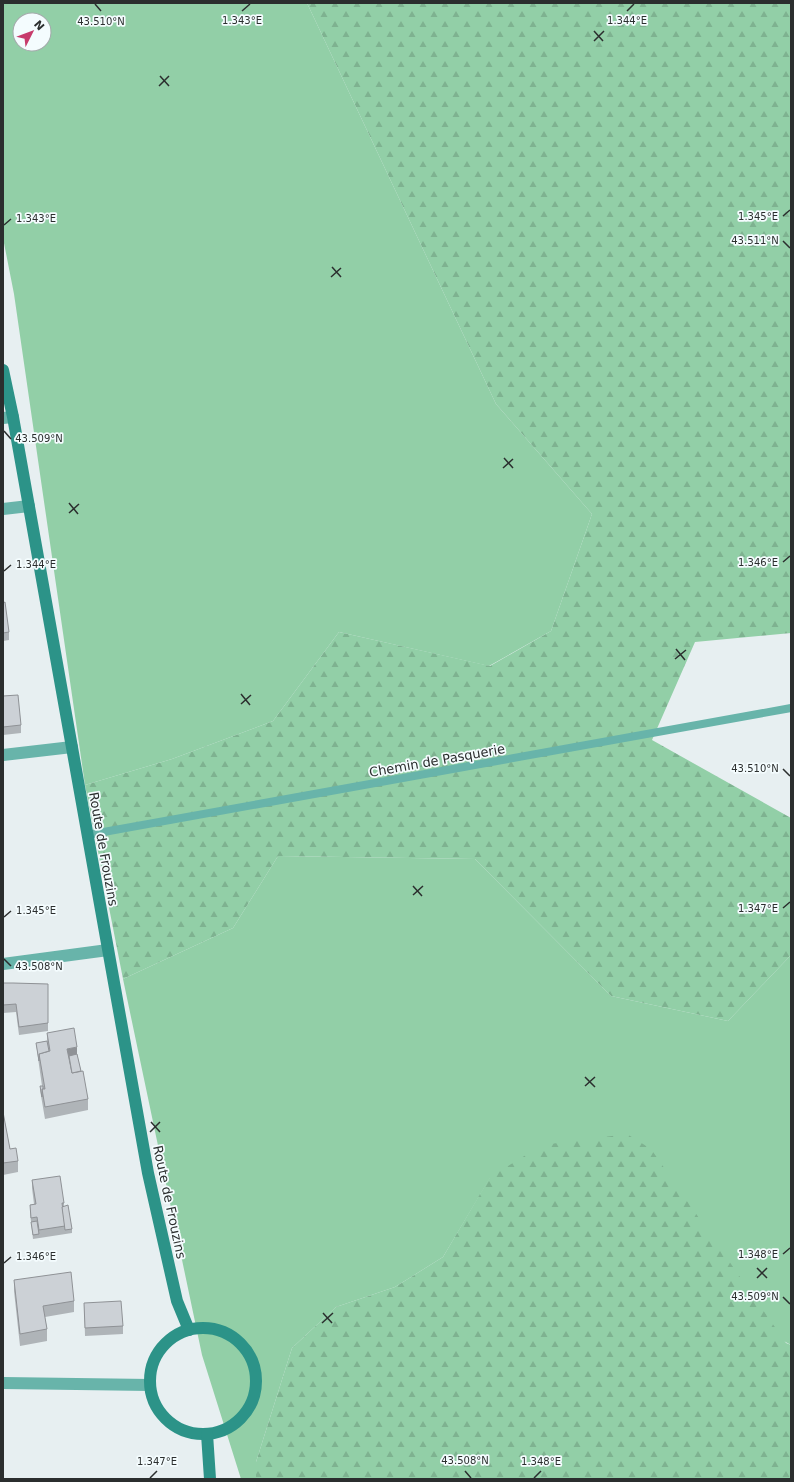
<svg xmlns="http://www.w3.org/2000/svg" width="794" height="1482" font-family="'DejaVu Sans',sans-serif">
<defs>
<pattern id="forest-firs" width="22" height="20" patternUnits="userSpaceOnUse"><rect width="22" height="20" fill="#92cfa7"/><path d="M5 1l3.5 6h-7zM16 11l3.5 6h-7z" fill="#7eb290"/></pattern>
</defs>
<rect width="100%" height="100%" fill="#e7eff1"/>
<g fill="#92cfa7" fill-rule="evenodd">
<path d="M3 3H307L496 404 592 514 551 631 489 666 339 632 273 721 172 759 85 785 14 294 3 238ZM20 20H44V44H20Z"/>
<path d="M278 856 475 859 611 996 728 1021 791 955V1345L490 1178 443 1257 395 1287 336 1307 292 1348 256 1462V1479H241L202 1355 123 979 233 928Z"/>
</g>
<g fill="url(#forest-firs)">
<path d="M307 3H791V633L695 642 652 740 791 818V955L728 1021 611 996 475 859 278 856 233 928 123 979 85 785 172 759 273 721 339 632 490 666 551 631 592 514 496 404Z"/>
<path d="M627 1134 651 1149 786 1343 791 1345V1479H256V1462L292 1348 336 1307 395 1287 443 1257 490 1177 542 1145Z"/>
</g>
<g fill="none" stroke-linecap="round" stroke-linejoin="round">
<path stroke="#68b4aa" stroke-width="8" d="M87 835 791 708"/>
<g stroke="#68b4aa" stroke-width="12">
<path d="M3 418 13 417"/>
<path d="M3 509 29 506"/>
<path d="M3 755 72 747"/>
<path d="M3 964 108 950"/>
<path d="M3 1383 150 1385"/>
</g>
<g stroke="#2c9388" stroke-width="12">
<path d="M3 370 13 417 148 1173 177 1301 189 1330"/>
<circle cx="203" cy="1381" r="53"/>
<path d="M207 1434 210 1479"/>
</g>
</g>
<g fill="#afb4b8">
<path d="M3 603 9 632V640L3 641Z"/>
<path d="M3 696 21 725V733L3 735Z"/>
<path d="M3 983 48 984V1031L19 1035 16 1012 3 1013Z"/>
<path d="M47 1033 77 1054 88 1099V1110L45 1119 40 1090V1086H42L39 1065 36 1043 47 1041Z"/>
<path d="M3 1112 10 1149 18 1161V1172L3 1175Z"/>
<path d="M32 1180 64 1203V1206L72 1229V1233L33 1239 30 1213V1205L34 1204 32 1188Z"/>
<path d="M14 1280 74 1301V1312L45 1317 47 1329V1341L20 1346 14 1291Z"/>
<path d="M84 1303 123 1326V1334L85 1336Z"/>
</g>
<path fill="#8f9296" d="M77 1047V1058L67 1056V1049Z"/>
<g fill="#ccd1d6" stroke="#8f9296">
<path d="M5 602 9 632 3 633V603Z"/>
<path d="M18 695 21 725 3 727V696Z"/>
<path d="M3 983H13L48 984V1023L19 1027 16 1004 3 1005Z"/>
<path d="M74 1028 77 1047 67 1049 72 1073 83 1071 88 1099 45 1107 42 1089H45L39 1054 50 1051 47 1033Z"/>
<path d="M47 1041 49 1051 39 1054V1061L36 1043Z"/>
<path d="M77 1054 81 1071 72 1073 69 1056Z"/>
<path d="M40 1086H43V1089H42V1097Z"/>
<path d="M3 1112 10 1149 16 1148 18 1161 3 1163Z"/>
<path d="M60 1176 64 1203H62L65 1226 39 1230 37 1217 31 1218 30 1205 36 1204 32 1180Z"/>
<path d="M68 1205 72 1229 65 1230 62 1207Z"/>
<path d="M37 1221 39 1234 33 1235 31 1222Z"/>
<path d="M71 1272 74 1301 43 1306 47 1329 20 1334 14 1280Z"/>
<path d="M121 1301 123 1326 85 1328 84 1303Z"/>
</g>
<path fill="none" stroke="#2b2e2e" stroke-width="1.5" d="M95 4 101 11M242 11 250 4M627 11 634 4M594 31 603 41M594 41 604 31M160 76 169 86M159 86 169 76M783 216 790 210M4 225 11 219M783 241 790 248M332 267 341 277M331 277 341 268M4 431 11 439M504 458 513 468M503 468 513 459M69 503 78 514M69 513 79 504M783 562 790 556M4 571 11 565M676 649 685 660M675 659 686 650M241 694 250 705M241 704 251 695M783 769 790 776M413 886 422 896M413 895 423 886M783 908 790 902M4 917 11 911M4 959 11 966M585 1077 595 1087M585 1086 595 1077M151 1122 160 1132M150 1132 160 1122M783 1254 790 1248M4 1263 11 1257M757 1268 767 1278M757 1278 767 1268M783 1297 790 1304M323 1313 332 1323M322 1323 333 1313M465 1471 471 1478M150 1478 157 1471M534 1478 541 1471"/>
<g text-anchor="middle" stroke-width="3.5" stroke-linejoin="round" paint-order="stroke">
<g font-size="13" fill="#2b2e2e" stroke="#f4fcfe">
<text transform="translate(437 760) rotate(-10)" y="5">Chemin de Pasquerie</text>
<text transform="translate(104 849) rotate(80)" y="5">Route de Frouzins</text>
<text transform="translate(170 1202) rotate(78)" y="5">Route de Frouzins</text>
</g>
</g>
<g font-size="10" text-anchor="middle" fill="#2b2e2e" stroke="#f4fcfe" stroke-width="3.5" stroke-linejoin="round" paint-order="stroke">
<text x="242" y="24">1.343°E</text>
<text x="627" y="24">1.344°E</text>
<text x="101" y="25">43.510°N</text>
<text x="758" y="220">1.345°E</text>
<text x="36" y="222">1.343°E</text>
<text x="755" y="244">43.511°N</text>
<text x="39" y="442">43.509°N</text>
<text x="758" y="566">1.346°E</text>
<text x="36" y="568">1.344°E</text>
<text x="755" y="772">43.510°N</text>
<text x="758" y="912">1.347°E</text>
<text x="36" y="914">1.345°E</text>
<text x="39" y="970">43.508°N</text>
<text x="758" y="1258">1.348°E</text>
<text x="36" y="1260">1.346°E</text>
<text x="755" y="1300">43.509°N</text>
<text x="465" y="1464">43.508°N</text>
<text x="157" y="1465">1.347°E</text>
<text x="541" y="1465">1.348°E</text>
</g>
<rect width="794" height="1482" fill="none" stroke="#2b2e2e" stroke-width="8"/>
<g transform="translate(32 32) rotate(48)"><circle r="19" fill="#f4fcfe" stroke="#a4aaab"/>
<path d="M0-3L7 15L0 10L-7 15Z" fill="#c73b6c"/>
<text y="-6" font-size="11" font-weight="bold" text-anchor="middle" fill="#2b2e2e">N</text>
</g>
</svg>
